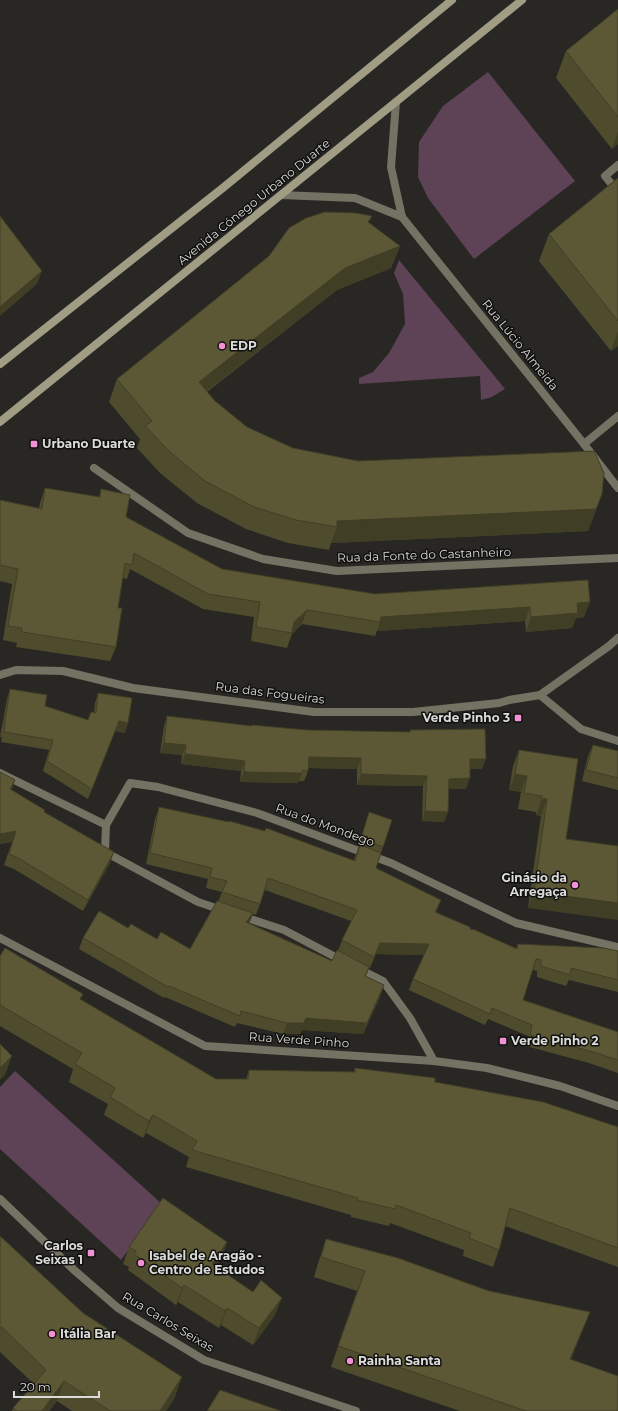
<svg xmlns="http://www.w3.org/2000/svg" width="618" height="1411" font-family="Montserrat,sans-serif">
<rect width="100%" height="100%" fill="#282724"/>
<g fill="#5e4255">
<path d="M488 72 575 181 474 259 428 198 418 177 419 142 443 106Z"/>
<path d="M399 260 505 389 492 397 481 400 480 376 359 384V378L373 372 389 353 405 324 403 294 394 273Z"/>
<path d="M15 1071 162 1204 121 1260 0 1149V1087Z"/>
</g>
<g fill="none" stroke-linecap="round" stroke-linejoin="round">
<g stroke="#747263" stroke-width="8">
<path d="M396 102 391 167 402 217 584 444 618 488"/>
<path d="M618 165 605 176 618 192"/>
<path d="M281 195 355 198 402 217"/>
<path d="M584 444 618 416"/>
<path d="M94 468 188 533 263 559 337 571 618 558"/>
<path d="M0 675 16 670 63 671 133 688 314 712H413L499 703 509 700 540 695 609 646 618 638"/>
<path d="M540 695 581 729 618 741"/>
<path d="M0 773 106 825 105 852 198 902 222 910"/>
<path d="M106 825 130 783 158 787 257 813 391 863 516 923 618 947"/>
<path d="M241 916 284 930 343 961"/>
<path d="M0 938 205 1046 434 1061 487 1068 560 1086 618 1106"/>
<path d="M357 968 383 981 410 1018 434 1061"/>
</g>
<path stroke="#747263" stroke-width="8" d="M0 1199 74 1270 118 1308 204 1360 356 1411"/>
<g stroke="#a09d84" stroke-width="8">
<path d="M0 364 224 187 452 0"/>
<path d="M0 422 522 0"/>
</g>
</g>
<g fill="#4f4c2e" fill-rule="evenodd">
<path d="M618 9V144L612 149 556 78 566 51Z"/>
<path d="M618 178V346L611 351 539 261 549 234Z"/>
<path d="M369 223 400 246 391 268 337 290 207 392 215 401 247 427 293 448 358 461 602 494 588 531 331 543 329 550 288 543 246 529 197 503 160 473 137 448 140 439 109 402 117 379Z"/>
<path d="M45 488 99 497 101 489 126 517 222 569 375 594 588 580 584 617 576 618 572 628 526 632 525 621 377 631 375 636 302 624 292 634 287 648 251 641 254 617 203 609 130 569 127 579 123 578 118 608 116 647 110 661 16 647 17 643 3 640 12 584 0 581V500L39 508 40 503Z"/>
<path d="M10 689 45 706 88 720 91 712H94L95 703 98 693 125 733 115 731 88 799 43 771 49 750 1 742 2 737H0L7 699Z"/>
<path d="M167 716 251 726 307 730 410 732V730L482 769H470L466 789H449L448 812 444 822 422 821 423 786 357 785V769L308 768V771L304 781H299L298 783 240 782 241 771 181 764 182 755 160 753 164 726Z"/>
<path d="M593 745 618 751V790L582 781 588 756Z"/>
<path d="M519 750 578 759 566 839 528 908 541 816 536 815V812L518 809 521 792 509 790 513 766Z"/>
<path d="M0 772 12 790 44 812 110 863 83 911 14 869 4 865 12 842 0 844Z"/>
<path d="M159 807 354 860 359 845 369 812 392 820 376 868 436 913 470 929 516 948 518 944 618 951V992L569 980 566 986 537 977V971L533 970 523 1000 618 1032V1073L589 1063 526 1046 528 1036 488 1019 485 1025 409 990 413 979 424 955 376 954 370 968H369L366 977 380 997 363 1034 302 1030 300 1034H283L237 1023 235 1027 165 997 164 998 79 949 83 938 128 928 157 939 190 949 218 902 222 892 206 888 208 879 146 864 155 819ZM265 890 351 921 342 940 338 951 332 961 249 924 253 914 256 915Z"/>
<path d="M0 956 81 1000 216 1079H246L249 1070 354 1072 355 1068 435 1082 618 1127V1267L505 1226 499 1250 493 1267 463 1256 464 1250 390 1223 389 1226 351 1217V1215L186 1167 189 1157 146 1133 143 1138 104 1115 108 1104 69 1082 73 1069 0 1026Z"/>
<path d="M0 1236 83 1313 175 1397 166 1411H72L57 1401 49 1411H12L13 1408 34 1384 0 1352Z"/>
<path d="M326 1239 489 1291 590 1312 582 1332 571 1359 618 1411H460L331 1367 357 1291 314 1277 319 1260Z"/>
<path d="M227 1242 221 1259 216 1266 275 1315 253 1345 221 1325 219 1328 178 1302 176 1305 128 1270 129 1267 123 1264 129 1247Z"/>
</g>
<g fill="#403e25">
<path d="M618 131V144L612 149Z"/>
<path d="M400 246 391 268 337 290 190 404 199 382 345 268Z"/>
<path d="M42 271 37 284 0 316V307Z"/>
<path d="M618 331V346L611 351Z"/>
<path d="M602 494 588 531 331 543 337 527V521Z"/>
<path d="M590 602 584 617 576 618 572 628 526 632 531 617 577 603Z"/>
<path d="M530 607 525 621 377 631 380 622 381 617Z"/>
<path d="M307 610 302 624 292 634 294 622Z"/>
<path d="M119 721 128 723 125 733 115 731 88 799Z"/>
<path d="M164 743 186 745 182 755 160 753Z"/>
<path d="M185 754 245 761 241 771 181 764Z"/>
<path d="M309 757 361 758 357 769 305 768Z"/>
<path d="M470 759H486L482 769H466Z"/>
<path d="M244 772 302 773 298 783 240 782Z"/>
<path d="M361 774 427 776 423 786 357 785Z"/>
<path d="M515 774 527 776 521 792 509 790Z"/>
<path d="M470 778 466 789H445L449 779Z"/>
<path d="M15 780 11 792 10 789Z"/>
<path d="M542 799H547L541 816 536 815Z"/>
<path d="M425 811 448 812 444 822 422 821Z"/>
<path d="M16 831 12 842 0 844V834Z"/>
<path d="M114 852 110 863 83 911 88 900Z"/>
<path d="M534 892 618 903V920L528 908Z"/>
<path d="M441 900 437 911 431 923 435 912Z"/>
<path d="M253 913 249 924 246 922Z"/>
<path d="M380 943 429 944 425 955 376 954 370 968 374 957Z"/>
<path d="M384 985 380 997 363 1034 302 1030 300 1034H283L287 1023 306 1018Z"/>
<path d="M12 1056 5 1075 0 1080V1068Z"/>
<path d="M153 1115 146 1133 143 1138 149 1121Z"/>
<path d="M227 1242 221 1259 206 1280 212 1264Z"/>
<path d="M184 1285 178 1302 176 1305 182 1288Z"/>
<path d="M282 1298 275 1315 253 1345 259 1328Z"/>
<path d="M227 1308 221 1325 219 1328 225 1311Z"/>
<path d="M590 1312 582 1332 562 1379 570 1359Z"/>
<path d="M182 1377 175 1397 166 1411H160Z"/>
<path d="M64 1381 57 1401 49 1411H42Z"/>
</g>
<g fill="#5c5835" stroke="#403e25">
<path d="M618 9V117L566 51Z"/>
<path d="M618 178V321L549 234Z"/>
<path d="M325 212 356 213 372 216 368 222 400 246 345 268 199 382 215 401 247 427 293 448 358 461 594 451 604 473 602 494 596 509 337 521V527L296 520 254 507 205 481 169 451 145 426 152 421 117 379 269 256 289 228 306 218Z"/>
<path d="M0 216 42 271 0 307Z"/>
<path d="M45 488 100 497 101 489 130 495 126 517 222 569 375 594 588 580 590 602 577 603 578 613 531 617 530 607 381 617 380 622 307 610 294 622 292 633 256 627 260 602 208 594 134 553 132 565 125 563 118 608H122L116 647 22 632V628L8 626 18 569 0 565V500L42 509Z"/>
<path d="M10 689 47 695 45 706 88 720 91 712 96 713 98 693 132 698 128 723 119 721 92 789 47 761 53 740 4 732 5 727H4Z"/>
<path d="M167 716 252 726V725L307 730 410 732V730L485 729 486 759H470V778L449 779 448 812 425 811 427 776 361 774V758L309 757 308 771 303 770 302 773 244 772 245 761 185 754 186 745 164 743Z"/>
<path d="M593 745 618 751V778L586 770Z"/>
<path d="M519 750 578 759 566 839 618 846V903L534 892 547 799H542V796L524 793 527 776 515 774Z"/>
<path d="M0 772 15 780 10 789 45 810 44 812 114 852 88 900 18 858 9 854 16 831 0 834Z"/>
<path d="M159 807 229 822V821L265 831 266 828 355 861 360 845 381 853 376 868 441 900 435 912 470 927V929L475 930 517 949 518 944 603 948 618 951V980L571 968 570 975 541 966V960L536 959 523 1000 618 1032V1060L593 1052 530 1035 532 1025 492 1008 490 1014 413 979 429 944 380 943 374 957 342 940 357 910 268 878 260 904 222 892 227 881 210 877 212 868 150 853Z"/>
<path d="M369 812 392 820 383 847 361 839Z"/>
<path d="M217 901 253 913 246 922 332 961 337 950 369 967 365 976 384 985 367 1023 306 1018 304 1023H287L241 1011 240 1016 169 986 168 987 83 938 99 911 128 928 131 924 157 939 161 932 190 949Z"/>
<path d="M5 948 83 994 80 999 216 1079H248L249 1070 355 1072V1068L435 1078V1082L543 1102 618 1127V1248L510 1208 499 1250 469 1238 471 1233 396 1205 395 1209 357 1200 358 1198 192 1150 197 1141 153 1115 149 1121 110 1097 115 1088 75 1064 82 1053 0 1005V956Z"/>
<path d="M0 1044 12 1056 0 1068Z"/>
<path d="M163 1198 227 1242 212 1264 253 1292 261 1280 282 1298 259 1328 227 1308 225 1311 184 1285 182 1288 134 1254 136 1251 129 1247Z"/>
<path d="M0 1236 83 1313 182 1377 160 1411H110L64 1381 42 1411H17L13 1408 46 1370 2 1327 0 1329Z"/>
<path d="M326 1239 398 1258 489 1291 590 1312 570 1359 618 1376V1411H526L338 1346 365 1271 321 1257Z"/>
<path d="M220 1390 281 1411H207Z"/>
</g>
<g fill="#f391d6" stroke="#10100f" stroke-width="1.5">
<circle cx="222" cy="346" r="4"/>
<rect x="30" y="440" width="8" height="8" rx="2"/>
<rect x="514" y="714" width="8" height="8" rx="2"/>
<circle cx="575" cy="885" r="4"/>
<rect x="499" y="1037" width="8" height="8" rx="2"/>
<rect x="87" y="1249" width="8" height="8" rx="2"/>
<circle cx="141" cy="1263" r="4"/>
<circle cx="52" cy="1334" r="4"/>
<circle cx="350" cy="1361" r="4"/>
</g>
<g text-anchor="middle" stroke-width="3" stroke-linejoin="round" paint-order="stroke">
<g font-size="12" fill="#dbdbd9" stroke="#10100f">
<text transform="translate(254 202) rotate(-39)" y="4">Avenida Cónego Urbano Duarte</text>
<text transform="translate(520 345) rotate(51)" y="4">Rua Lúcio Almeida</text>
<text transform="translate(424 555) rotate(-2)" y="4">Rua da Fonte do Castanheiro</text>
<text transform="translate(270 693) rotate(7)" y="4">Rua das Fogueiras</text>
<text transform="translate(325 825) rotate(20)" y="4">Rua do Mondego</text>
<text transform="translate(299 1040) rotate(4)" y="4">Rua Verde Pinho</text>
<text transform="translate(168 1322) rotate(31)" y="4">Rua Carlos Seixas</text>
</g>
<g font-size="12" font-weight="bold" fill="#dbdbd9" stroke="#10100f" text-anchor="start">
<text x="230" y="350">EDP</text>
<text x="42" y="448">Urbano Duarte</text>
<text x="510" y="722" text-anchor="end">Verde Pinho 3</text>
<text x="567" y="882" text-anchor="end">Ginásio da<tspan x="567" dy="14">Arregaça</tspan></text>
<text x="511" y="1045">Verde Pinho 2</text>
<text x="83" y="1250" text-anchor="end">Carlos<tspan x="83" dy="14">Seixas 1</tspan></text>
<text x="149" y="1260">Isabel de Aragão -<tspan x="149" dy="14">Centro de Estudos</tspan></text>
<text x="60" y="1338">Itália Bar</text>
<text x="358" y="1365">Rainha Santa</text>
</g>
</g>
<path d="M14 1391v6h85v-6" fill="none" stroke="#dbdbd9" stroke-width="2"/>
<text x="20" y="1391" font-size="12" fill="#dbdbd9" stroke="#10100f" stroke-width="3" paint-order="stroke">20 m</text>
</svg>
